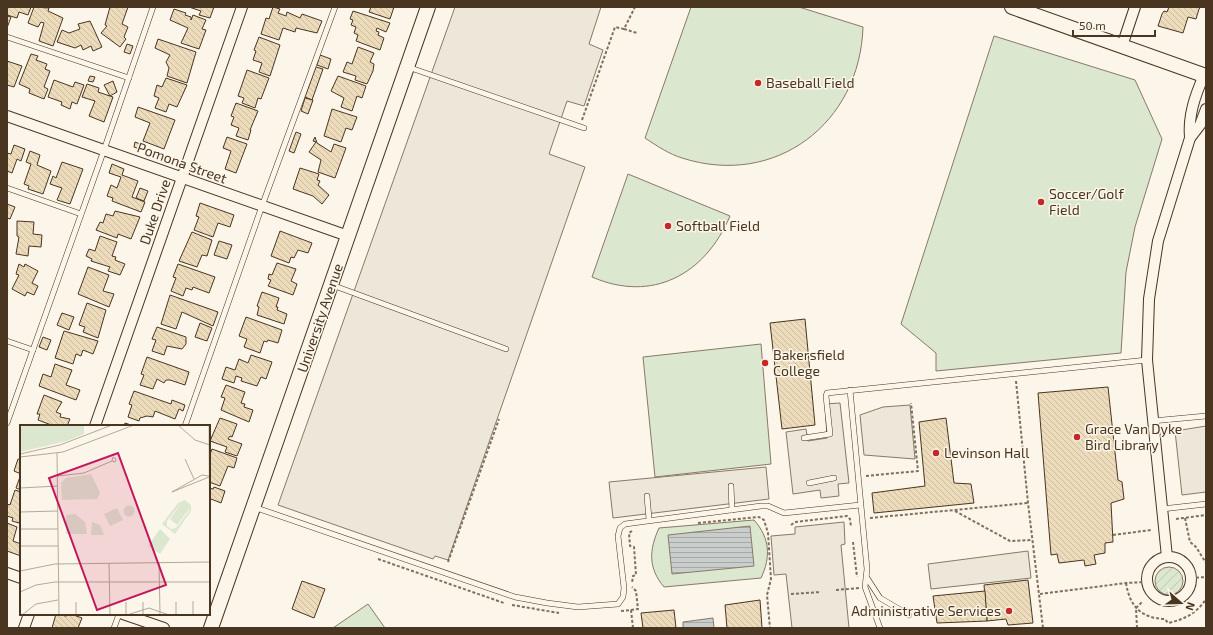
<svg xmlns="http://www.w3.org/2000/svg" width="1213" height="635" font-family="'Exo 2',sans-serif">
<defs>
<pattern id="garden-furrows" width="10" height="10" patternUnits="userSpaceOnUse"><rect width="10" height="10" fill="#dce7d0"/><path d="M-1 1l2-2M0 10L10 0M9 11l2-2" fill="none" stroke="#bec7b2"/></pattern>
<pattern id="water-rules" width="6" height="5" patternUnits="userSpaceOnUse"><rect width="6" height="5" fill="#c9cecd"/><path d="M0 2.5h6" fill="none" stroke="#a5a8a6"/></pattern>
<pattern id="building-back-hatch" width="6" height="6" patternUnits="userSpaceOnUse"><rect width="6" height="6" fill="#ecdcbc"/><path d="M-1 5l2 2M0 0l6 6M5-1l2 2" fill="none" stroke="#ccbda1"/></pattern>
</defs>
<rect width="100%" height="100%" fill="#fbf6e9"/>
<g fill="#dce7d0" stroke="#887966">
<path d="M691 7H799L863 27C860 123 776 188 682 158 669 154 657 146 645 138Z"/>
<path d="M994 36 1135 80 1162 139 1135 227 1126 272 1121 353 936 371V353L901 324Z"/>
<path d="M628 174 730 216C705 275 652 303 592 277Z"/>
<path d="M761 344 771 464 655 477 643 357Z"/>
<path d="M754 520C770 538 771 557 761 578L664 587C648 568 649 550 659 528Z"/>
<path d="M368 604 385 628H333Z"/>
</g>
<circle fill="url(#garden-furrows)" stroke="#887966" cx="1169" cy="581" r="14"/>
<g fill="#ede7d9" stroke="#887966">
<path d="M455 7H601L589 44 603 50 584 106 567 101 549 154 585 167 448 560 435 556 433 559 278 505Z"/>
<path d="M840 403 849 483 838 484 839 496 821 498 820 490 793 494 786 432 806 429 808 441 827 438 825 404Z"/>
<path d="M910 405 915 459 864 455 860 415 883 407Z"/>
<path d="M1206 426V492L1182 495 1175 431Z"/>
<path d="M766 467 769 499 613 518 609 482Z"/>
<path d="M844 522 845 544 841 545 849 628H792L786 574 774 575 771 536 795 534V527Z"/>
<path d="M1028 551 1031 578 931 589 928 564Z"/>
</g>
<g fill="url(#water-rules)" stroke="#887966">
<path d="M750 526 754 566 672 574 668 535Z"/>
<path d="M713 618 714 628H683V622Z"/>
</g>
<g fill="url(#building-back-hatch)" stroke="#4a3520">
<path d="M7 7H31L28 15 19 12 17 18 7 15Z"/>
<path d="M34 7 49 8 48 11 63 18 53 46 39 41 44 23 41 22 38 27 28 23Z"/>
<path d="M110 7H128L122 24 128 27 124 37 126 39 120 47 101 33 107 26 105 25Z"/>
<path d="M189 7H214L210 18 199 15 201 11Z"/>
<path d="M273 7 280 9 278 13 286 16 287 12 300 18 302 14 322 21 317 33 296 28 295 32 283 28 279 40 261 34 266 18 269 19Z"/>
<path d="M371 7H394L390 19 369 12Z"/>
<path d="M1169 7H1201L1199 9 1196 19 1188 17 1183 33 1158 26 1162 14 1164 11 1167 12Z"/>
<path d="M174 9 186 13 185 15 191 17V20L193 15 206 20 202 29 206 30 199 49 181 43 188 28 170 20Z"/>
<path d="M353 11 390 23 386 32 377 28 376 31 379 32 378 35 384 38 380 50 356 41 358 35 354 33 356 27 351 25 353 20 350 19Z"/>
<path d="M7 16 11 17 7 28Z"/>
<path d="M90 21 102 47 93 51 91 46 83 50 81 45 75 48 57 42 62 30 69 33 80 29 78 24Z"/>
<path d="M259 37 280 45 270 76 259 72 262 63 253 60 256 51 254 50Z"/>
<path d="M158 39 196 52 187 83 167 76 169 68 166 62 170 55 155 48Z"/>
<path d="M127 44 133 46 130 54 124 52Z"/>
<path d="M358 47 374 53 370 62 374 64 373 71 367 84 355 80 356 76 343 72 347 62 352 64Z"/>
<path d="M31 54 38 56 36 60 47 64 45 69 50 71 44 87 48 89 44 99 29 93 30 89 19 84Z"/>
<path d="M320 55 331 59 328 69 317 65Z"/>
<path d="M7 61 22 66 14 87 7 85Z"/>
<path d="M316 67 323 69 312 100 305 97Z"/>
<path d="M247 70 269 78 261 99 258 98 255 108 242 103 244 98 238 96Z"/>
<path d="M90 76 95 77 93 82 88 81Z"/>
<path d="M338 76 366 86 362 98 357 96 352 111 341 107 344 98 331 91Z"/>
<path d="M166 78 187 85 177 107 169 104 166 112 155 108 159 98 154 96 157 85 162 87Z"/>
<path d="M54 80 73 87 75 82 84 85 77 104 72 102 70 109 61 105 62 102 48 97Z"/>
<path d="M113 81 117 92 110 96 104 85Z"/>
<path d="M87 84 99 88 98 92 113 97 104 122 89 116 95 101 82 97Z"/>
<path d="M305 98 313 100 308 114 301 111Z"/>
<path d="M236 103 258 111 250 130H251L248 140 236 136 239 128 231 125 234 117 231 116Z"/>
<path d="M138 107 175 120 164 149 143 141 150 123 135 117Z"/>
<path d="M332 109 357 117 352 130 346 128 341 142 324 136Z"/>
<path d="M296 132 301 134 294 153 289 151Z"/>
<path d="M227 137 247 144 236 173 225 169 231 151 223 148Z"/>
<path d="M315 137 317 143 331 152 334 144 346 148 335 178 318 172 321 160 309 152 316 142 313 141Z"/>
<path d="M135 142 140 144 139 149 134 147Z"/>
<path d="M14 145 25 149 21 161 17 159 12 173 7 171V153L11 154Z"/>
<path d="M30 151 40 155 37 165 51 171 43 194 28 189 29 186 24 184 31 164 26 162Z"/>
<path d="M62 162 83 169 70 204 57 200 62 188 50 184 53 176 56 178Z"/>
<path d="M112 164 124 169 122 175 138 181 132 197 145 202 141 212 112 201 113 198 107 196 111 185 117 188 121 177 109 173Z"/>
<path d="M300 168 319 174 317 180 320 181 318 185 329 195 322 204 313 196 293 189Z"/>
<path d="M140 188 148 191 144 201 136 198Z"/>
<path d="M200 203 234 215 230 227 218 223 213 237 194 230 199 217 196 216Z"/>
<path d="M7 204 15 207 10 219 7 218Z"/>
<path d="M115 211 140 217 131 239 118 234 117 238 96 230 100 222 103 223 106 214 113 216Z"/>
<path d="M17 221 34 222 33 234 42 235 41 247 29 246 28 256 16 254 19 237 17 236Z"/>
<path d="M280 231 312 243 308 253 298 250 294 258 291 257 289 263 271 256Z"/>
<path d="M192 232 212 240 207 256 202 255 197 267 179 261Z"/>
<path d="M100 236 117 242 112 256 116 257 115 260 125 264 120 275 108 271 110 267 91 261 92 259 86 256 89 249 95 251Z"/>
<path d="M219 241 232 245 227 259 214 255Z"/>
<path d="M277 263 296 269 291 281 297 284 293 295 268 286 271 280 268 279 269 274 272 275Z"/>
<path d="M19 264 24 267 25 264 38 271 32 283 38 286 34 295 27 292 25 296 12 289 19 275 16 274Z"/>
<path d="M178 264 215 277 209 293 193 287 192 290 186 288 183 296 171 291 176 278 173 277Z"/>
<path d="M88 267 109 275 103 291 114 294 109 307 78 294Z"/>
<path d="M262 292 279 298 276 307H278L277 310 287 314 284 324 257 315 259 307 257 306Z"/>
<path d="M170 295 218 312 213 326 182 312 176 329 161 324Z"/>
<path d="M87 303 106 310 98 338 83 332 85 327 79 325Z"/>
<path d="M62 313 74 317 69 330 57 325Z"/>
<path d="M246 317 282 330 278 343 268 340 267 342 264 341 260 353 244 347 247 339 239 336Z"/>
<path d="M805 319 815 425 782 429 770 323Z"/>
<path d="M200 323 212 328 207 341 195 337Z"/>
<path d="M157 327 186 337V344L182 349 167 346 164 355 152 351 156 340 152 339Z"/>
<path d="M64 331 98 341 93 354 83 350 81 356 76 354 73 364 55 358Z"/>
<path d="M43 337 51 340 47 350 39 347Z"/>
<path d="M251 355 272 362 266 379 261 377 257 386 241 381 242 378 236 376 234 383 222 379 226 367 235 370 239 359 248 363Z"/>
<path d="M147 357 189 372 185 385 170 380H166L164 383 157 379 153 389 140 385 144 375 141 374Z"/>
<path d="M55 364 72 370 66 385 80 390 76 400 39 386 43 374 51 377Z"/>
<path d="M226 385 245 392 241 403 245 404 244 407 253 410 249 422 221 410 225 398 221 397Z"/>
<path d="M1108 387 1118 480 1122 482 1124 499 1111 503 1113 542 1105 543V553L1094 555 1096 564 1085 566 1084 560 1059 563 1057 554 1051 555 1038 393Z"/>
<path d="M134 391 171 404 172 400 185 405 183 411 179 409 175 419 155 411 153 417 147 416 140 418 139 421 128 417 132 405 129 404Z"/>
<path d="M44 395 62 402 56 412 61 414 60 417 70 419 67 426H54L38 420 40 414H37Z"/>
<path d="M220 418 237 424 232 437 230 436 228 439 242 444 237 456 225 452 227 447 210 441Z"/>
<path d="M946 418 954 483 971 484 974 503 874 513 872 493 925 486 919 422Z"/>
<path d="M125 423 134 426H124Z"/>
<path d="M212 449 237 458 234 468 228 466 220 486 209 482V457Z"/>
<path d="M18 459 21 460V490L16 488 21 474 14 471Z"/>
<path d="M214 487 225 491 221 503 211 499 209 505V488L213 489Z"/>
<path d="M15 490 21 492V518L19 523 12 521 13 518 7 516V504L10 505Z"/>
<path d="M7 523 17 527 13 541 21 544V556L7 551Z"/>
<path d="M1028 580 1033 623 1008 625 1006 619 987 621 984 585Z"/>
<path d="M302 581 325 589 314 618 292 609Z"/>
<path d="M985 591 987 621 937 623 933 596Z"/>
<path d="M760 600 762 628H727L725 605Z"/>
<path d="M674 610 676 628H643L641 613Z"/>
<path d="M56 614 66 616 71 614 82 618 78 628H52Z"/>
</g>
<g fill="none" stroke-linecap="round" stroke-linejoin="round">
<defs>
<g id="lane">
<path d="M7 37 129 78"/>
<path d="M408 67 584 128"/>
<path d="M7 188 81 214"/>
<path d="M332 285 506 349"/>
<path d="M7 341 33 350"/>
<path d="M850 390 867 569 865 587 880 628"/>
<path d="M1152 421 1206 416"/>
<path d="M7 423 104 150 153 7"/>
<path d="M185 426 262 206 335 7"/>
<path d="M804 438 830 434 826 396 827 393 1147 360"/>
<path d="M809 483 834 478"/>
<path d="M731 486 732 510"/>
<path d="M647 496 649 519"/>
<path d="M254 507 515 597 547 603 578 607 618 604 623 597 624 588 618 536 620 528 625 524 761 506H768L784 513 860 505"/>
<path d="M1162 509 1206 504"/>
<path d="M867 578 880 598 909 615"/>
<path d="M114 628 119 614"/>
</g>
<g id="street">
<path d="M1122 46 1135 7"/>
<path d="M7 116 348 236"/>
<path d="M1190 138C1188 115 1195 96 1204 75"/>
<path d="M95 426 242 7"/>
<path d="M1167 557 1147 360 1149 299 1158 241 1190 138 1200 125 1206 109"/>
<circle cx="1169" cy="579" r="22"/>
<path d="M7 573 21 578"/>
<path d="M123 614 164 628"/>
<path d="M24 628 29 614"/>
</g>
<g id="secondary">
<path d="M1012 7 1206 76"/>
<path d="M211 628 428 7"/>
</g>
</defs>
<use href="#lane" stroke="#4a3520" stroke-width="6"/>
<use href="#street" stroke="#4a3520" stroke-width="12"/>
<use href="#secondary" stroke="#4a3520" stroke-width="16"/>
<g stroke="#7f6f5c" stroke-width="2" stroke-dasharray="3 2" stroke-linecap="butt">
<path d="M624 29 637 33"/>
<path d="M582 120 615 27 624 29 635 7"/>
<path d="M1016 381 1028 503 1043 628"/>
<path d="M866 476 918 471 911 403"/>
<path d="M955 511 1010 541 1032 540"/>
<path d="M870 518 1028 503"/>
<path d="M1185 518 1190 542 1196 547 1206 563"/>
<path d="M1176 519 1206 515"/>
<path d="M698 523 759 517 764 520 768 533 771 579 767 595 770 628"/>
<path d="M791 525 795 522 847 516 850 519 851 527"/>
<path d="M632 531 629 533 630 546 634 547 636 575 633 576 632 583"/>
<path d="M1113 535 1151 530"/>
<path d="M853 542 857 577"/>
<path d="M378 559 504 603"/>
<path d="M448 562 499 419"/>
<path d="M1191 578 1206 577"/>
<path d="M1126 583C1130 607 1141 618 1165 619L1168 623C1185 619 1196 614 1206 599"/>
<path d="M836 590 859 588"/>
<path d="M791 594 821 592"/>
<path d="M1040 594 1126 583 1147 582"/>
<path d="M512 605 559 613"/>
<path d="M631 610 638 609 636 591 632 587"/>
<path d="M621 611 631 610 633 628"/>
<path d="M1137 628 1136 608 1143 601"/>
</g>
<use href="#lane" stroke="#fbf6e9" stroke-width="5"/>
<use href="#street" stroke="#fbf6e9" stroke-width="10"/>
<use href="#secondary" stroke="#fbf6e9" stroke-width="14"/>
</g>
<g fill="#c62828" stroke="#fbf6e9" stroke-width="1.5">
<circle cx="758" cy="83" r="4"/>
<circle cx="1041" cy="202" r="4"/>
<circle cx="668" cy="226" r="4"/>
<circle cx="765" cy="363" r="4"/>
<circle cx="1077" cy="437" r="4"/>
<circle cx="936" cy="453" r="4"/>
<circle cx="1009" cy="611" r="4"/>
</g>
<g text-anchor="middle" stroke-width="3" stroke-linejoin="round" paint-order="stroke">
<g font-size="14" fill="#4a3520" stroke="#fbf6e9" text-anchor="start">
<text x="766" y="88">Baseball Field</text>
<text x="1049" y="199">Soccer/Golf<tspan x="1049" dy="16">Field</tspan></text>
<text x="676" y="231">Softball Field</text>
<text x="773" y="360">Bakersfield<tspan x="773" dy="16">College</tspan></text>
<text x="1085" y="434">Grace Van Dyke<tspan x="1085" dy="16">Bird Library</tspan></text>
<text x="944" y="458">Levinson Hall</text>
<text x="1001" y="616" text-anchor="end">Administrative Services</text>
</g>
<g font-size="14" fill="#4a3520" stroke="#fbf6e9">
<text transform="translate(182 163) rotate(20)" y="5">Pomona Street</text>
<text transform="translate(155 212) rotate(-71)" y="5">Duke Drive</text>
<text transform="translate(320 318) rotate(-71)" y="5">University Avenue</text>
</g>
</g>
<g transform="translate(20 425)">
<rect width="190" height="190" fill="#fbf6e9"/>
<path d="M8 0H64V9L47 16 0 27V2Z" fill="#dce7d0"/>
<path d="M71 49 80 68 77 74 42 75 41 58 46 53ZM165 75 171 80V86L155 109 142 99 158 78ZM162 77 150 94 157 100 170 83 169 86 156 103 151 104 147 101V96ZM103.5 86a5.5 5.5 0 1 1 11 0a5.5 5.5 0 1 1-11 0ZM97 83 103 95 90 101 84 89ZM55 89 65 97 67 109H46V90ZM72 97 80 100 84 110H71ZM140 104 150 114 140 129 128 121Z" fill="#dce7d0" fill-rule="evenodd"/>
<path fill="none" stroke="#b4a999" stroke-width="1" d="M158 0 175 15 190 20M189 0 190 146M37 28 39 190M0 29 40 20 92 0M0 32 43 27 114 0M165 34 174 54M38 51 64 48 92 36 95 37 96 34 93 32 92 36M189 52 152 67 182 50 189 51M0 63 38 61M0 87 38 86M0 104H38M0 121H38M139 137 140 190M89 138 90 190M0 146 35 139 190 137M0 167 16 160 35 157H190M173 176V190M56 177V190M106 177V190M123 177V190M156 177V190M2 190 16 179 38 175M107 190 129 183 149 190"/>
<path fill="#c2185b" fill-opacity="0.15" stroke="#c2185b" stroke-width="2" d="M98 28 146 160 77 185 29 53Z"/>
<rect width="190" height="190" fill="none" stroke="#4a3520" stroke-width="2"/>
</g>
<rect width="1213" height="635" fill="none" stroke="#4a3520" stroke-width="16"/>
<g transform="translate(1181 603) rotate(110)" stroke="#fbf6e9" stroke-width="3" paint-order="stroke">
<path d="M0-3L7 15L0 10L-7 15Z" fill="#4a3520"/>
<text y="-6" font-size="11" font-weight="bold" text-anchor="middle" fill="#4a3520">N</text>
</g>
<path d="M1073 30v6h82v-6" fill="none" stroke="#4a3520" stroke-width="2"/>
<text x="1079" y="30" font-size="12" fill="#4a3520" stroke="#fbf6e9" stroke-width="3" paint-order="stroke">50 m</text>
</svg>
